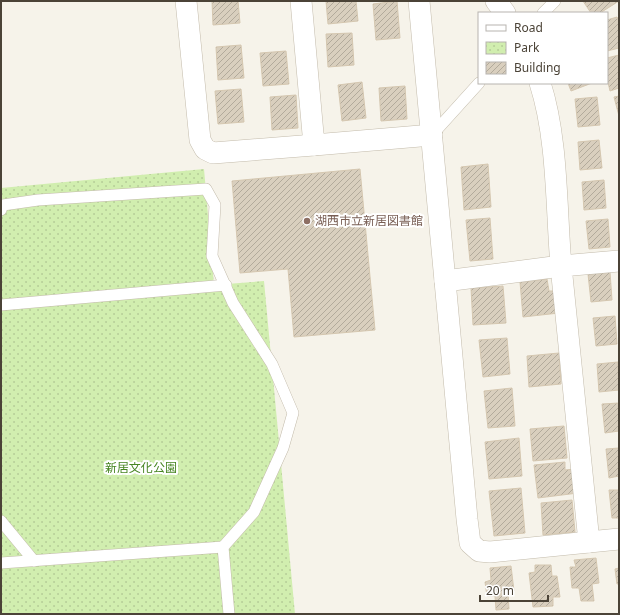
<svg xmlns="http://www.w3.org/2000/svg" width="620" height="615" font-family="'Noto Sans','Noto Sans JP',sans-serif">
<defs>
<pattern id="park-dots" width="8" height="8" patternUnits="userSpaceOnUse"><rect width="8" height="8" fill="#d1eeaf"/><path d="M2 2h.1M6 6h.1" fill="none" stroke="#b5cd97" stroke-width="1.8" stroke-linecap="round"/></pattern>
<pattern id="building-hatch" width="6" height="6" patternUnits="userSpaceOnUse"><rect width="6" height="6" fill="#d9cfbe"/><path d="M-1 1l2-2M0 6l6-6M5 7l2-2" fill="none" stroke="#b2aa9b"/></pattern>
</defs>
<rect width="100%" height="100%" fill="#f6f3ea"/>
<path fill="url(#park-dots)" d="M204 169 214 285 264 281 295 614H1V188Z"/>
<g fill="url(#building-hatch)" stroke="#d5c7b0">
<path d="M212 1H238L240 23 213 25Z"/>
<path d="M326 1H356L358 21 328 24Z"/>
<path d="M397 1 400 38 376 40 373 4Z"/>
<path d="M583 1H619L600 13H591Z"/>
<path d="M617 17 619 22V48L607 51V20Z"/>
<path d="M352 33 354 65 328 67 326 34Z"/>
<path d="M241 45 244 78 218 80 216 47Z"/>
<path d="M286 51 289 84 263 86 260 53Z"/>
<path d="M619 55V88L610 91 607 78V58Z"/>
<path d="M362 82 366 118 342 121 338 85Z"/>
<path d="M568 83H592L571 91Z"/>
<path d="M405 86 407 119 381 121 379 88Z"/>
<path d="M241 89 244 122 218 124 215 91Z"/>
<path d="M296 95 298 128 272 130 270 97Z"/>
<path d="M619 96V116L614 97Z"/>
<path d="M597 97 600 125 578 127 575 99Z"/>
<path d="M599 140 602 168 580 170 578 142Z"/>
<path d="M488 164 491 207 464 210 461 167Z"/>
<path d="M360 169 375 330 294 337 288 269 240 273 232 181Z"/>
<path d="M604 180 606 208 584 210 582 182Z"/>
<path d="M490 218 493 259 470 261 466 220Z"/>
<path d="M608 219 610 247 589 249 586 221Z"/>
<path d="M610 272 612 300 591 302 588 274Z"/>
<path d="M547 279 549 291H557L559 313 523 317 520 282Z"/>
<path d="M503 286 506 323 473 325 471 288Z"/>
<path d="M615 316 617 344 596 346 593 318Z"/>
<path d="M507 338 510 374 483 377 479 340Z"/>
<path d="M559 353 561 384 529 387 527 356Z"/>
<path d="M618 362 619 390 599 392 597 364Z"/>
<path d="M512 388 515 426 488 428 484 391Z"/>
<path d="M619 403V431L605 433 602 404Z"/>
<path d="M564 426 567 458 533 461 530 429Z"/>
<path d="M519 438 522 476 489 479 485 442Z"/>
<path d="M619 448V476L609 478 606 449Z"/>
<path d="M565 462V470L575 469 578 493 538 498 534 465Z"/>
<path d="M521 488 525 533 494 536 489 491Z"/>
<path d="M609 490H619V518H612Z"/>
<path d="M572 500 575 532 543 535 541 503Z"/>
<path d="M596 558 599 583 592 584 594 601H581L579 588H572L570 567H576L574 560Z"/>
<path d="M535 565H551L552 576H557L560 597H553V606L533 607 529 573 535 572Z"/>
<path d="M511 566 514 591 508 592 509 609 496 610 495 596H487L485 582 491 580 490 568Z"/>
<path d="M619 568V584H617L615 569Z"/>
</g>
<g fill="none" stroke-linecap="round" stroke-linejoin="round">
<defs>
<g id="lane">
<path d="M543 13 555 1"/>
<path d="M432 135 479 83"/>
<path d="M1 210 3 205 38 200 206 189 215 205 212 256 233 303 272 364 293 413 283 448 254 512 223 547 229 614"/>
<path d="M1 305 226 285"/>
<path d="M1 521 34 561"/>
<path d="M1 563 223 547"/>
</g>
<g id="street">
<path d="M186 1 200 140 205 149 213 153 314 145"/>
<path d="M301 1 314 145 432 135"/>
<path d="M419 1 445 281"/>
<path d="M496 1 505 13"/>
<path d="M540 83C558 139 556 207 561 266L445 281 467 519 470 543 479 551 490 552 589 542"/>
<path d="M619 261 561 266 589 542 619 539"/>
</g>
</defs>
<use href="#lane" stroke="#c3bbab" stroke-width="12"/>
<use href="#street" stroke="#c3bbab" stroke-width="22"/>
<use href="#lane" stroke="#fff" stroke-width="11"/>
<use href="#street" stroke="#fff" stroke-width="21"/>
</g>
<circle fill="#8d6e63" stroke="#fff" stroke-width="1.5" cx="307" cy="221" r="4"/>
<g text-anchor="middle" stroke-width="4" stroke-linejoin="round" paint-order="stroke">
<g font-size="12" fill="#785e54" stroke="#fff" text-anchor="start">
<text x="315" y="225">湖西市立新居図書館</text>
</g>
<g font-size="12" fill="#478522" stroke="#fff">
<text x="141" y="472">新居文化公園</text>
</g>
</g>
<rect width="620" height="615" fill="none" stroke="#4b4337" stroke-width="4"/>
<rect x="478" y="12" width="130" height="72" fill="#ffffff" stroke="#b7b4af"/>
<rect x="486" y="25" width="20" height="6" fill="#ffffff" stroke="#b7b4af"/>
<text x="514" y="32" font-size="12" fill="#4b4337">Road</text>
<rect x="486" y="42" width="20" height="12" fill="url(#park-dots)" stroke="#b7b4af"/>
<text x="514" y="52" font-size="12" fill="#4b4337">Park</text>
<rect x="486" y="62" width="20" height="12" fill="url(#building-hatch)" stroke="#b7b4af"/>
<text x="514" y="72" font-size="12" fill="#4b4337">Building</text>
<path d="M480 595v6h68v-6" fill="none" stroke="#4b4337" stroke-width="2"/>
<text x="486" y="595" font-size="12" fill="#4b4337" stroke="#ffffff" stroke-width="3" paint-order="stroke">20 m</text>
</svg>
